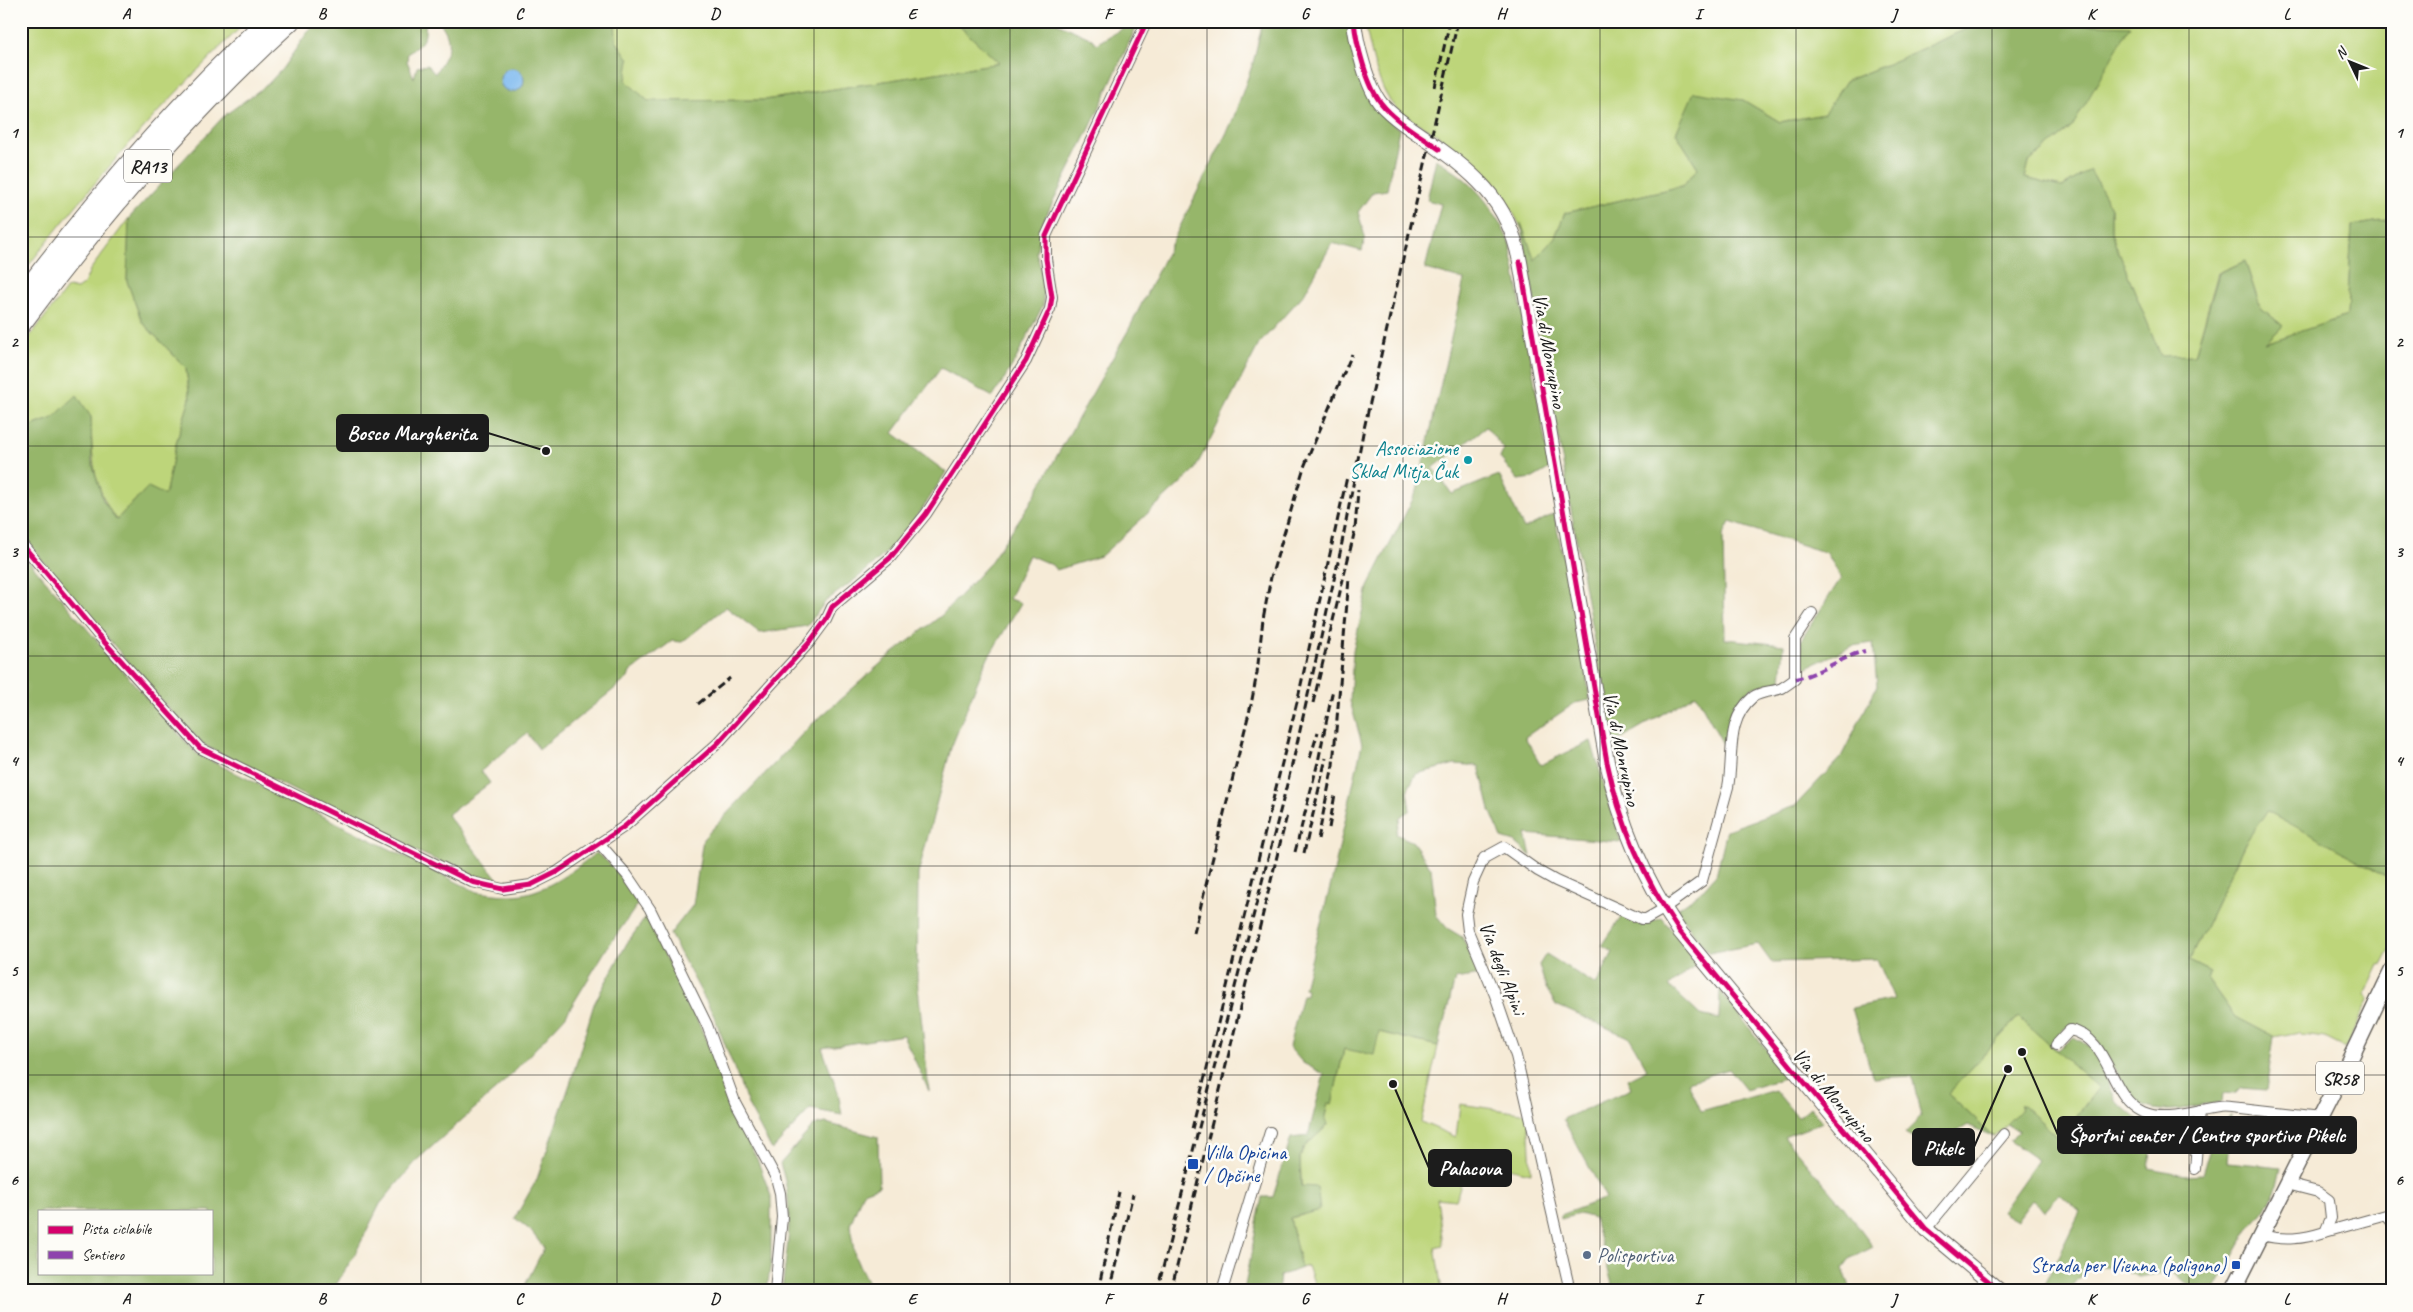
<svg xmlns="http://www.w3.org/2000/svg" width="2413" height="1312" font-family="Caveat,sans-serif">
<rect width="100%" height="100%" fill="#fdfcf7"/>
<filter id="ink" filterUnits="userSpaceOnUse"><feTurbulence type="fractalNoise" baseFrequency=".02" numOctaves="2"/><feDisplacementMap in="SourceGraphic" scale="10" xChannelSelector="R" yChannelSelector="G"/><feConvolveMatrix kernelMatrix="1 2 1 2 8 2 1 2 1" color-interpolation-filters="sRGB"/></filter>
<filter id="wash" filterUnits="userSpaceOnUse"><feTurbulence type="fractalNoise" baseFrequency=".0096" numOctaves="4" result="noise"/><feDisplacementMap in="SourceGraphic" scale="20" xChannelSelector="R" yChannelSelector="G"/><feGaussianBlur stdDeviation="1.12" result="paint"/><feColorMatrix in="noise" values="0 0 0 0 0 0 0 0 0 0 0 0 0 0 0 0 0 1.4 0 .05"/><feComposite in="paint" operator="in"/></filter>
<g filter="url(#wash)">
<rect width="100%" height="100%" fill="#f6ebd7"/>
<g fill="#bdd57a" stroke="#6c784b">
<path d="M21 21H247C165 100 90 185 21 275Z"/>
<path d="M615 21H954L1000 63 765 100 648 101 625 81 629 59 616 41Z"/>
<path d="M1364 21H1984L1890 63 1846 81 1825 114 1780 122 1743 100 1676 133 1698 168 1682 186 1565 213 1555 237 1535 261C1512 200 1490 171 1436 134 1422 124 1400 117 1390 101 1375 78 1371 48 1364 21Z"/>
<path d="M1996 21H2392V219L2352 226 2347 316 2264 344 2283 326 2260 307 2245 261 2218 273 2195 355 2161 357 2111 233V208L2090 170 2062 187 2025 178 2029 162 2072 127Z"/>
<path d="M129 218 127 281 142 322 186 368 190 400 177 440 165 496 148 487 116 520C92 484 92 458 91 417L53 418 21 430V348L68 287 77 289 84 284 90 270Z"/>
<path d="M2267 810 2392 879V946L2383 964 2379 965 2366 993 2369 998 2345 1048 2325 1038 2301 1035 2299 1032 2274 1037 2234 1016 2207 978 2211 972 2189 961 2245 843Z"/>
<path d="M2018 1017 2099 1087 2059 1138 2021 1104 2020 1110 1994 1137 1948 1094Z"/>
<path d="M1379 1032 1438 1046 1421 1122 1456 1137 1460 1104 1528 1114 1531 1173 1468 1159 1456 1200 1437 1198 1443 1245 1435 1247 1442 1291H1317L1308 1266 1301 1268 1290 1218 1303 1215 1300 1158 1304 1147 1328 1125 1325 1116 1328 1103 1332 1104 1344 1049Z"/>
</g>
<g fill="#96b66a" stroke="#596943" fill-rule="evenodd">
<path d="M319 21H425C427 38 422 45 408 52L407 61 414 78 417 67 427 65 435 74C447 52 456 44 439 21H558L560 24 570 21H615L616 41 629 59 626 81 648 101 765 100 999 63 954 21H1053L1092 39 1096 44 1135 21H1139L1090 128 1044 220 1036 252 1043 276V305L1015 361 993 397 941 368 893 433 946 472 923 508 897 543 861 575 826 601 807 626 760 633 726 607 682 642 672 641 630 672 628 678 539 749 527 733 481 771 490 783 447 815 501 883 477 878 400 844 204 745 155 694 21 535V430L53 418 77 395 91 417 92 462 103 500 116 520 148 487 165 495 177 440 190 399 186 368 142 322 127 281 129 218 225 115 268 84 282 69 307 33Z"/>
<path d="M1263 21H1346L1370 101 1381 114 1399 129 1387 190 1373 192 1358 212 1365 237 1362 251 1332 243 1304 294 1259 344 1194 471 1101 556 1056 570 1052 565 1029 555 1009 599 1021 603 985 663 951 748 918 874 917 978 929 1091 903 1035 822 1048 838 1092 842 1115 810 1109 772 1150 749 1107 714 1016 670 934 693 905 703 839 810 726 887 658 942 615 989 564 1029 505 1129 329 1232 122 1253 63Z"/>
<path d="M1984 21 2130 26 2072 127 2029 162 2025 178 2062 187 2090 170 2111 208V233L2161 356 2195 355 2219 273 2245 261 2260 307 2283 326 2265 343 2347 316 2352 226 2392 219V879L2267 811 2245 843 2189 961 2211 972 2207 978 2234 1016 2274 1037 2266 1090 2241 1088 2235 1094 2223 1093 2222 1102C2201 1105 2175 1113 2154 1109 2117 1104 2115 1044 2081 1029 2077 1027 2070 1027 2066 1027L2052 1044 2058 1050 2074 1037 2090 1047 2103 1064 2107 1079 2116 1101 2139 1120 2163 1123 2190 1119V1139L2153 1136 2149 1168 2185 1175 2203 1174 2215 1136 2231 1114 2227 1162 2282 1167 2278 1185 2265 1210 2250 1228 2214 1291H2201L2170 1272 2139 1277 2117 1268 2090 1266 2068 1291H2041L2080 1212 2060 1194 2045 1211 2032 1200 2017 1220 2002 1211 2038 1160 2010 1141 2019 1131 2006 1124 2020 1110 2021 1103 2059 1138 2099 1088 2018 1017 1948 1094 1994 1137 1968 1125 1929 1148 1905 1133 1921 1117 1912 1076 1873 1078 1852 1008 1894 999 1877 959 1771 962 1758 944 1709 953 1676 910 1700 893 1716 875 1727 830 1795 806 1841 757 1877 686 1873 643 1852 646 1801 670V640L1841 578 1827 553 1730 522 1723 536 1725 639 1784 645 1781 681 1751 688 1733 708 1724 746 1696 694 1612 744 1521 223 1535 260 1555 237 1565 213 1682 186 1698 168 1676 133 1694 92 1743 100 1780 122 1824 114 1846 81 1890 63Z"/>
<path d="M1436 159C1475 183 1491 202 1510 244L1550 468 1533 478 1518 480 1500 458 1504 449 1486 427 1433 468 1452 494 1499 475 1524 529 1554 514 1581 640 1590 700 1575 703 1525 737 1541 765 1591 741 1621 842 1526 834 1531 856 1515 842 1502 838 1490 810 1479 766 1455 764 1416 774 1407 791 1410 810 1400 817 1396 834 1413 842 1431 868 1436 915 1447 928 1462 937 1480 975 1455 979 1438 1046 1379 1032 1374 1055 1344 1049 1332 1104 1328 1103 1325 1116 1328 1125 1304 1147 1300 1158 1301 1186 1317 1187 1320 1210 1290 1218 1301 1268 1280 1276 1278 1291H1244L1262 1197H1273L1291 1138 1308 1136 1324 1074 1303 1063 1289 1047 1302 995H1306L1307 989 1304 988 1333 876 1362 744 1350 701 1353 651 1368 587 1417 491 1464 280 1425 269 1441 204 1427 200Z"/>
<path d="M21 552 148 700 197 754 477 892C487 893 498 895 509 895 542 896 571 872 596 853 616 866 626 884 638 904L607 948 565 1017 500 1086 418 1159 380 1204 354 1256 332 1291H21ZM39 1211H211V1273H39Z"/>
<path d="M1622 916 1646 924 1662 918 1698 963 1669 986 1700 1015 1719 1019 1720 990 1787 1077 1746 1090 1729 1069 1688 1082 1701 1111 1775 1090 1798 1118 1810 1107 1823 1122 1784 1137 1843 1206 1873 1247 1851 1258 1843 1269 1852 1291H1614L1594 1218 1579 1214 1561 1219V1215L1606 1198 1563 1119 1631 1089 1627 1079 1647 1069 1630 1038 1556 1005 1546 988 1539 965 1546 954 1596 985 1613 952 1602 946Z"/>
<path d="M646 917 700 1026 716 1064 732 1113 757 1159 771 1196V1260L767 1291H522L544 1248 531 1231 515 1218 537 1179 571 1081 594 1004 627 943Z"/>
<path d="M826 1123 878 1137 879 1186 863 1192 850 1225 855 1257 872 1291H782C787 1246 796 1208 780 1164L813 1126Z"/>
</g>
<circle fill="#7db9f0" stroke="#4c6a86" cx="512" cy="80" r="12"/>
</g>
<g filter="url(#ink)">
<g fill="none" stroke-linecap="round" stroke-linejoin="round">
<defs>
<g id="street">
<path d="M21 543 98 635 200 748 472 882 503 889 531 885 557 872 625 826 718 743 809 643 826 620 832 607 890 558 926 514 1026 361 1050 309 1052 297 1046 259V236L1147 21"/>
<path d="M599 843 627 875 650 909 707 1025 735 1102 776 1178 780 1193 782 1217 775 1291"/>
<path d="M2056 1045 2070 1030C2111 1038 2108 1096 2143 1112 2165 1122 2195 1111 2218 1108 2225 1106 2233 1109 2241 1109 2267 1112 2294 1115 2320 1118"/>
<path d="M2195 1169 2200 1111"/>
<path d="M1926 1229 2004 1134"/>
<path d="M2325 1232 2386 1215 2392 1222"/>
<path d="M2261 1235C2284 1241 2303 1239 2325 1232L2331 1218 2329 1200 2318 1192 2287 1184"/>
<path d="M1222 1291 1270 1132"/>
<path d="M1570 1291 1516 1056 1495 995 1468 931 1466 914 1473 882 1484 858 1504 847 1538 871 1556 881 1641 919H1646L1660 911 1702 881 1728 787C1734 757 1725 720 1753 697 1761 691 1773 692 1782 688 1787 685 1791 682 1795 679V639L1812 613"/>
</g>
<path id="secondary" d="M1354 21C1356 43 1367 87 1381 104 1393 117 1408 127 1423 137 1472 172 1508 198 1520 262L1607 762C1620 824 1644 879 1680 932L1926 1229 2000 1291"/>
<path id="primary" d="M2233 1291 2353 1053 2392 971"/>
<g id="highway">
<path d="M21 297C95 198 175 106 266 21"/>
<path d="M21 325C102 215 190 113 291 21"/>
</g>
</defs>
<use href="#street" stroke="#68645d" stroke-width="12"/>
<use href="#secondary" stroke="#68645d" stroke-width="16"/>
<use href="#primary" stroke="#68645d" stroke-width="18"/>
<use href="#highway" stroke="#68645d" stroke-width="20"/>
<use href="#street" stroke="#fff" stroke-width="10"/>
<use href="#secondary" stroke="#fff" stroke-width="14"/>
<use href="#primary" stroke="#fff" stroke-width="15"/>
<use href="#highway" stroke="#fff" stroke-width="18"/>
<g stroke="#1c1c1c" stroke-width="3" stroke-dasharray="8 4" stroke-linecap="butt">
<path d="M1435 87 1450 21"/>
<path d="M1313 703 1355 530 1358 490"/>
<path d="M698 704 730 678"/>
<path d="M1310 758 1318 732"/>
<path d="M1329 828 1335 794"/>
<path d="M1318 839 1333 765 1349 579"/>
<path d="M1295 852 1318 762 1333 689"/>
<path d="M1304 853 1326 758"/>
<path d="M1194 933 1251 705 1257 673 1263 619 1271 577 1304 467 1352 354"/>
<path d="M1192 1129 1298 698 1347 477"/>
<path d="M1098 1291 1119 1192"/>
<path d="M1109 1291 1133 1194"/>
<path d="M1157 1291 1294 757 1340 553 1363 433 1458 21"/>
<path d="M1171 1291 1287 815"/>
</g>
<path stroke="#8e44ad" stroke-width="4" stroke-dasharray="8 4" stroke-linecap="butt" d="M1795 679C1820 674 1841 657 1865 651"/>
<defs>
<g id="cycleway">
<path d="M1354 21C1356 43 1367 86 1381 103 1396 122 1420 135 1439 149"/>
<path d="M1520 262 1607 762C1620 824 1644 879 1680 932L1926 1229 2000 1291"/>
<path d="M21 543 98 635 200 748 472 882 503 889 531 885 557 872 625 826 718 743 809 643 826 620 832 607 890 558 926 514 1026 361 1050 309 1052 297 1046 259V236L1147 21"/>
</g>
</defs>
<use href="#cycleway" stroke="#fdfcf7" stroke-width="8"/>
<use href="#cycleway" stroke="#d6006c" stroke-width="5"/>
</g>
</g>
<path fill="none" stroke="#1c1c1c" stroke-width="1" stroke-opacity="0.55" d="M224 21V1291M421 21V1291M617 21V1291M814 21V1291M1010 21V1291M1207 21V1291M1403 21V1291M1600 21V1291M1796 21V1291M1992 21V1291M2189 21V1291M21 237H2392M21 446H2392M21 656H2392M21 866H2392M21 1075H2392"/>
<circle fill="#0f9aa8" stroke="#fdfcf7" stroke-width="2" cx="1468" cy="460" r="5"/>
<g fill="#1a4fb4" stroke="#fdfcf7" stroke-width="2">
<rect x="1187" y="1158" width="12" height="12" rx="2.5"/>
<rect x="2231" y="1260" width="10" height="10" rx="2.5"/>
</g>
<circle fill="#5c6f8a" stroke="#fdfcf7" stroke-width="2" cx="1587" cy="1255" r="5"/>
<g text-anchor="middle" stroke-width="5" stroke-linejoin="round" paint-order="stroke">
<g fill="#fdfcf7" stroke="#605f5e" stroke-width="1">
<rect x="124" y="149.5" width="48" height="33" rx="4"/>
<rect x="2316" y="1061.5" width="48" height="33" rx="4"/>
</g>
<g font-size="19" font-weight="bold" fill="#1c1c1c">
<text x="148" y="173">RA13</text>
<text x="2340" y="1085">SR58</text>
</g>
<g font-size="20" fill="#1c1c1c" stroke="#fdfcf7">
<text transform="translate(1550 351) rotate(80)" y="7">Via di Monrupino</text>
<text transform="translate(1622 749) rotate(78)" y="7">Via di Monrupino</text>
<text transform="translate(1503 968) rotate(69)" y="7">Via degli Alpini</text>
<text transform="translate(1834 1095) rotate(50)" y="7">Via di Monrupino</text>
</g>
<g font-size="20" fill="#0d838f" stroke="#fdfcf7" text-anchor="end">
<text x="1458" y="455">Associazione<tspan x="1458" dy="23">Sklad Mitja Čuk</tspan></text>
</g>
<g font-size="20" fill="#164399" stroke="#fdfcf7" text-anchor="start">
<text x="1204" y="1159">Villa Opicina<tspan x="1204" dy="23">/ Opčine</tspan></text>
<text x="2226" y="1272" text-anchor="end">Strada per Vienna (poligono)</text>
</g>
<g font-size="20" fill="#4e5e75" stroke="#fdfcf7" text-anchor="start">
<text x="1597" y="1262">Polisportiva</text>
</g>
</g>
<path fill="none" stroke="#1c1c1c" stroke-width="2" d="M546 451L488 433M2022 1052L2058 1135M2008 1069L1974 1147M1393 1084L1429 1168"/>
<g fill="#1c1c1c" stroke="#fdfcf7" stroke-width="2">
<circle cx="546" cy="451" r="5"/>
<circle cx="2022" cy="1052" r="5"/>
<circle cx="2008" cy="1069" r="5"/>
<circle cx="1393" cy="1084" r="5"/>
</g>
<g fill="#1c1c1c" stroke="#1c1c1c" stroke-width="2">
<rect x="337" y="415" width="151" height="36" rx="5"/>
<rect x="2058" y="1117" width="298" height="36" rx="5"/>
<rect x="1913" y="1129" width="61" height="36" rx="5"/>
<rect x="1429" y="1150" width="82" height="36" rx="5"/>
</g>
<g font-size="21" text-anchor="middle" font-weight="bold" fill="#fff">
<text x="412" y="440">Bosco Margherita</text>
<text x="2207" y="1142">Športni center / Centro sportivo Pikelc</text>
<text x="1944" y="1155">Pikelc</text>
<text x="1470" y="1175">Palacova</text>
</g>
<rect width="2413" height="1312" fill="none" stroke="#fdfcf7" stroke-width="55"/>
<rect x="38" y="1210" width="175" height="65" fill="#fdfcf7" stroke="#a3a29f"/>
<rect x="48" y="1226" width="25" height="8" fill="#d6006c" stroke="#a3a29f"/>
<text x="82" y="1234" font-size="15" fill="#1c1c1c">Pista ciclabile</text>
<rect x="48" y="1251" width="25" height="8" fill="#8e44ad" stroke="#a3a29f"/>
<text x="82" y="1260" font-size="15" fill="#1c1c1c">Sentiero</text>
<g transform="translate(2350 62) rotate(313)" stroke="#fdfcf7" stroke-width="4" paint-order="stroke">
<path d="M0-4L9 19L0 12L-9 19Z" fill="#1c1c1c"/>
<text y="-8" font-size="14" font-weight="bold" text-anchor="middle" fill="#1c1c1c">N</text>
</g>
<rect x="28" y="28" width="2358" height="1256" fill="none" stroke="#1c1c1c" stroke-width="2"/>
<g font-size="16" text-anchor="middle" font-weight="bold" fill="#1c1c1c">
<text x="126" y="19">A</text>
<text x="322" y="19">B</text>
<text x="519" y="19">C</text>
<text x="715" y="19">D</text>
<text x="912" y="19">E</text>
<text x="1108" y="19">F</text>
<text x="1305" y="19">G</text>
<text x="1501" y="19">H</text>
<text x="1698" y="19">I</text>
<text x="1894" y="19">J</text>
<text x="2091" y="19">K</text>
<text x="2287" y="19">L</text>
<text x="14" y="138">1</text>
<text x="2399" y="138">1</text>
<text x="14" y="347">2</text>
<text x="2399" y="347">2</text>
<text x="14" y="557">3</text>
<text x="2399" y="557">3</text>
<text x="14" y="766">4</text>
<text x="2399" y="766">4</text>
<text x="14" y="976">5</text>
<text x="2399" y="976">5</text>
<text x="14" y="1185">6</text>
<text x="2399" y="1185">6</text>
<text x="126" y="1304">A</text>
<text x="322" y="1304">B</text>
<text x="519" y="1304">C</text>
<text x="715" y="1304">D</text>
<text x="912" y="1304">E</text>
<text x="1108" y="1304">F</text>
<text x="1305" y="1304">G</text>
<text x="1501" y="1304">H</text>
<text x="1698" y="1304">I</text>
<text x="1894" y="1304">J</text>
<text x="2091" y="1304">K</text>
<text x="2287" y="1304">L</text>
</g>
</svg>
